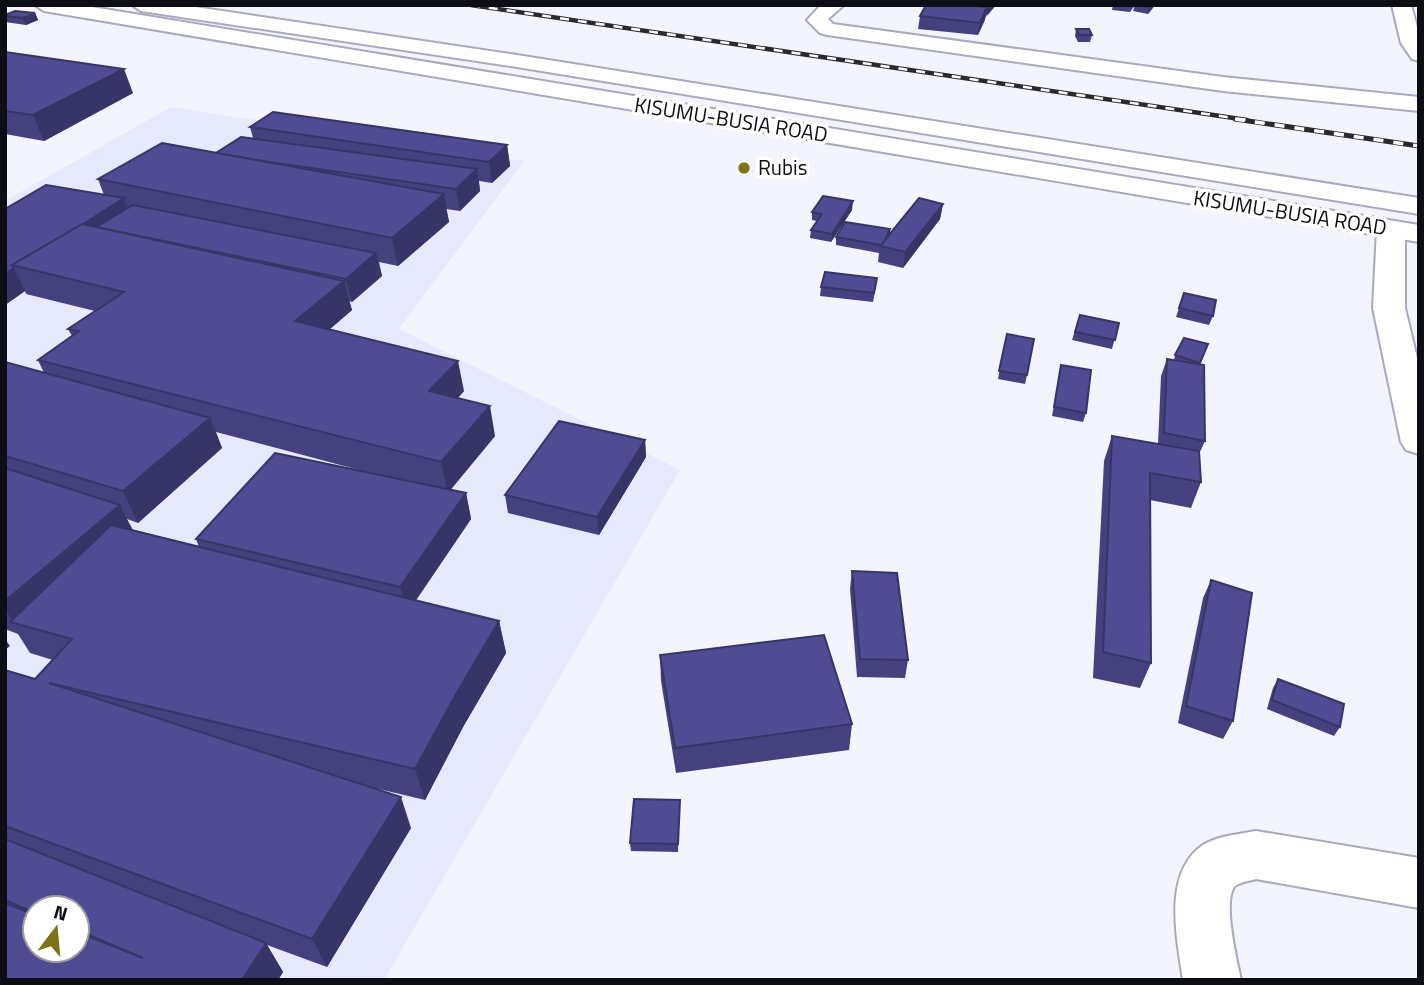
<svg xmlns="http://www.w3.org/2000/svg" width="1424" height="985" font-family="'Titillium Web',sans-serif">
<rect width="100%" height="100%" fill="#f3f4fe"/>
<path fill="#e7e9fc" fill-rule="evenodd" d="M171 107 524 161 399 329 680 470 384 980H5V201ZM35 908H77V950H35Z"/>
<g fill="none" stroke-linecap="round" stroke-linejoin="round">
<defs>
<g id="minor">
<path d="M132 5H182L517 55 1419 198V214L517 67 141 11Z"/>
<path d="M821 5H844L828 19 833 24 1223 77 1419 97V111L1223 91 827 35 820 33 807 20Z"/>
<path d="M1392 5H1411L1419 34V61L1412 59 1401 43Z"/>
<path d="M1391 222 1401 224 1405 230V308L1419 366V454L1406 450 1401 442 1373 308 1377 230 1381 224Z"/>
<path d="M1256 831 1419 858V908L1256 879C1249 881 1240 882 1235 886 1222 900 1237 961 1241 980H1183C1177 939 1162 873 1203 845 1217 836 1240 834 1256 831Z"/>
</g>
<path id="trunk" d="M35 5H80L1419 225V242L44 11Z"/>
</defs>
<use href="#minor" stroke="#a9aac2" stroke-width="4"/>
<use href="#trunk" stroke="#a9aac2" stroke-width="4"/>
<use href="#minor" fill="#fff" fill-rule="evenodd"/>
<use href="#trunk" fill="#fff" fill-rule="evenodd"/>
<defs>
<path id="rail-far1" d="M471 5 1247 120"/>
<path id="rail" d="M1235 119 1419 146"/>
</defs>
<use href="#rail-far1" stroke="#292931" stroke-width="4.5"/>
<use href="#rail" stroke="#292931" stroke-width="5"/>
<use href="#rail-far1" stroke="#fff" stroke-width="2.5" stroke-dasharray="9" stroke-linecap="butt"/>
<use href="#rail" stroke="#fff" stroke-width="3.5" stroke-dasharray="10" stroke-linecap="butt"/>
</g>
<g fill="#44417e" fill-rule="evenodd">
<path d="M926 5H996L986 16 978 35 918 29 920 16Z"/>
<path d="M1113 5H1135L1130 12 1112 10Z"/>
<path d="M1135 5H1155L1148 14 1133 11Z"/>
<path d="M35 13 38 20 26 25 5 22V15Z"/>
<path d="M1076 29 1092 35 1090 42H1078L1075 36Z"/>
<path d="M5 52 133 93 44 141 5 134Z"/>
<path d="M250 127 507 145 510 166 492 183 479 181 480 191 460 211 446 209 449 222 398 266 379 262 382 276 352 302 349 301 352 310 329 330 464 391 458 398 495 436 450 490 466 493 471 519 416 600 499 621 506 653 463 727 425 800 362 785 411 828 327 967 267 945 283 972 278 980H5V670L35 679 53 660 30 653 18 634 5 629V362L44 373 38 360 72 336 68 329 95 311 26 294 25 291 5 305V209L104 195 98 179 216 153 253 138ZM216 432 378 475 196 539 199 547 133 530 127 519 138 523 222 448ZM35 908H77V950H35Z"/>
<path d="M943 204 940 219 903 268 878 262 879 253 836 245V237L890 229V234Z"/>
<path d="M852 210 831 242 810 238 811 230 817 221 812 220V212Z"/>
<path d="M876 286 873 302 820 296 821 287Z"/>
<path d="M1184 293 1213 316 1209 325 1176 317Z"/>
<path d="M1080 315 1119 323 1112 349 1072 340Z"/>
<path d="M1007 334 1027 375 1025 384 998 379Z"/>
<path d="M1208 344 1200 364 1205 441 1199 454 1201 482 1191 508 1150 500 1151 663 1140 688 1093 678 1104 461 1112 436 1158 444 1161 376 1167 359 1174 360 1175 355Z"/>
<path d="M1061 365 1086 413 1083 422 1052 416Z"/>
<path d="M645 440 646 457 599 535 508 513 505 495Z"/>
<path d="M852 571 908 660 905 678 857 677 850 589Z"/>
<path d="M1211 580 1233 721 1223 739 1178 723 1203 598Z"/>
<path d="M660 655 852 724 849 750 676 773 661 681Z"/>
<path d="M1278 679 1340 727 1334 736 1267 709 1273 688Z"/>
<path d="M680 800 678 852 631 851 630 843Z"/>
</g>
<g fill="#373567">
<path d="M991 5H996L987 16 988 10Z"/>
<path d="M1152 5H1155L1148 14 1149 7Z"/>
<path d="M987 7 985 20 978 35 980 23Z"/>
<path d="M35 13 38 20 26 25 23 18Z"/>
<path d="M124 69 133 93 44 141 33 115Z"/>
<path d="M507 145 510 166 492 183 489 162Z"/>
<path d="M477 169 480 191 460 211 456 189Z"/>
<path d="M444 194 449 222 398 266 392 238Z"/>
<path d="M124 198 133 220 17 266Z"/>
<path d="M853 201 852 210 831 242 832 234Z"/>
<path d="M943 204 940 219 903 268 905 252Z"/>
<path d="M376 253 382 276 352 302 346 279Z"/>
<path d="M14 268 25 291 5 305V274Z"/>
<path d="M344 281 352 310 304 351 295 321Z"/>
<path d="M458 361 464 391 435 422 429 391Z"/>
<path d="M490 406 495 436 448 493 441 462Z"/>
<path d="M210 418 222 448 138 523 123 491Z"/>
<path d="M645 440 646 457 599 535 597 517Z"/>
<path d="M466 493 471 519 408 612 400 587Z"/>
<path d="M120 505 135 536 14 623 5 609V601Z"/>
<path d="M499 621 506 653 463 727 425 800 415 769 455 696Z"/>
<path d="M5 639 10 646 5 650Z"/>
<path d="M401 797 411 828 327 967 312 939Z"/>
<path d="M266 943 283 972 278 980H242Z"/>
</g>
<g fill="#4f4c93" stroke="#373567" stroke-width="2">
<path d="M926 5H967L987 7 980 23 920 16Z"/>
<path d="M975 5H991L988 10H986L987 7 974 6Z"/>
<path d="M1137 5H1152L1149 7Z"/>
<path d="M15 11 35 13 23 18 5 16V15Z"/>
<path d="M1076 29H1089L1092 35H1079Z"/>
<path d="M5 52 124 69 33 115 5 111Z"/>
<path d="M273 112 507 145 489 162 250 127Z"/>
<path d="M241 137 477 169 456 189 256 160 216 153Z"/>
<path d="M162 143 444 194 392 238 98 179Z"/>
<path d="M46 185 124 198 83 224 12 265 14 268 5 274V209Z"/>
<path d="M823 196 853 201 832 234 811 230 822 214 812 212Z"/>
<path d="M919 198 943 204 905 252 880 246Z"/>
<path d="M133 205 376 253 346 279 96 227Z"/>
<path d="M845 222 890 229 885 240 881 245 836 237Z"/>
<path d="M82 224 344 281 295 321 458 361 429 391 490 406 441 462 38 360 79 331 68 329 124 292 12 265Z"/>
<path d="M825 272 877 278 874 293 821 287Z"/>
<path d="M1184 293 1216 300 1213 316 1179 308Z"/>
<path d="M1080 315 1119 323 1115 340 1075 332Z"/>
<path d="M1007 334 1034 339 1027 375 999 371Z"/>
<path d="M1184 338 1208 344 1200 363 1175 355Z"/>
<path d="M1167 359 1204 365 1205 441 1164 433Z"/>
<path d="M5 362 210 418 123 491 5 456Z"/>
<path d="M1061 365 1091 370 1086 413 1054 407Z"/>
<path d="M559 421 645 440 597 517 505 495Z"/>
<path d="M1112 436 1199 451 1201 482 1150 473 1151 663 1103 652Z"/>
<path d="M275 453 466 493 400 587 196 539Z"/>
<path d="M5 468 120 505 5 601Z"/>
<path d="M111 525 499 621 455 696 415 769 49 683 401 797 312 939 5 826V670L35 679 72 639 10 622Z"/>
<path d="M852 571 897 573 908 660 860 659Z"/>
<path d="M1211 580 1252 593 1233 721 1186 706Z"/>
<path d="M824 635 852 724 675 748 660 655Z"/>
<path d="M1278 679 1344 704 1340 727 1272 700Z"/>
<path d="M634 799 680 800 678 844 630 843Z"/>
<path d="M5 839 266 943 242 980H5V903L35 915V950H77V932L143 958 77 930V908H35V913L5 900Z"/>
</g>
<circle fill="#7e7417" stroke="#fff" stroke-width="2.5" cx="744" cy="168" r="7"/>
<g text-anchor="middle" stroke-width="7" stroke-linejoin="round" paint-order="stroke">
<g font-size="21" fill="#0d0d15" stroke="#fff">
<text transform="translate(731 120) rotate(9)" y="7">KISUMU-BUSIA ROAD</text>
<text transform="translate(1290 213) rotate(9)" y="7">KISUMU-BUSIA ROAD</text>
</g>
<g font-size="21" fill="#0d0d15" stroke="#fff" text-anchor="start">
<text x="758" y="175">Rubis</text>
</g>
</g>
<rect width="1424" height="985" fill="none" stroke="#0d0d15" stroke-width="14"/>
<g transform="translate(56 929) rotate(16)"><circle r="33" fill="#ffffff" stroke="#9e9ea1" stroke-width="2"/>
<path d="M0-5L12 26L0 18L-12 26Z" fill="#7e7417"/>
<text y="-10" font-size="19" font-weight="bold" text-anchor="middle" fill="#0d0d15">N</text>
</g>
</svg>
